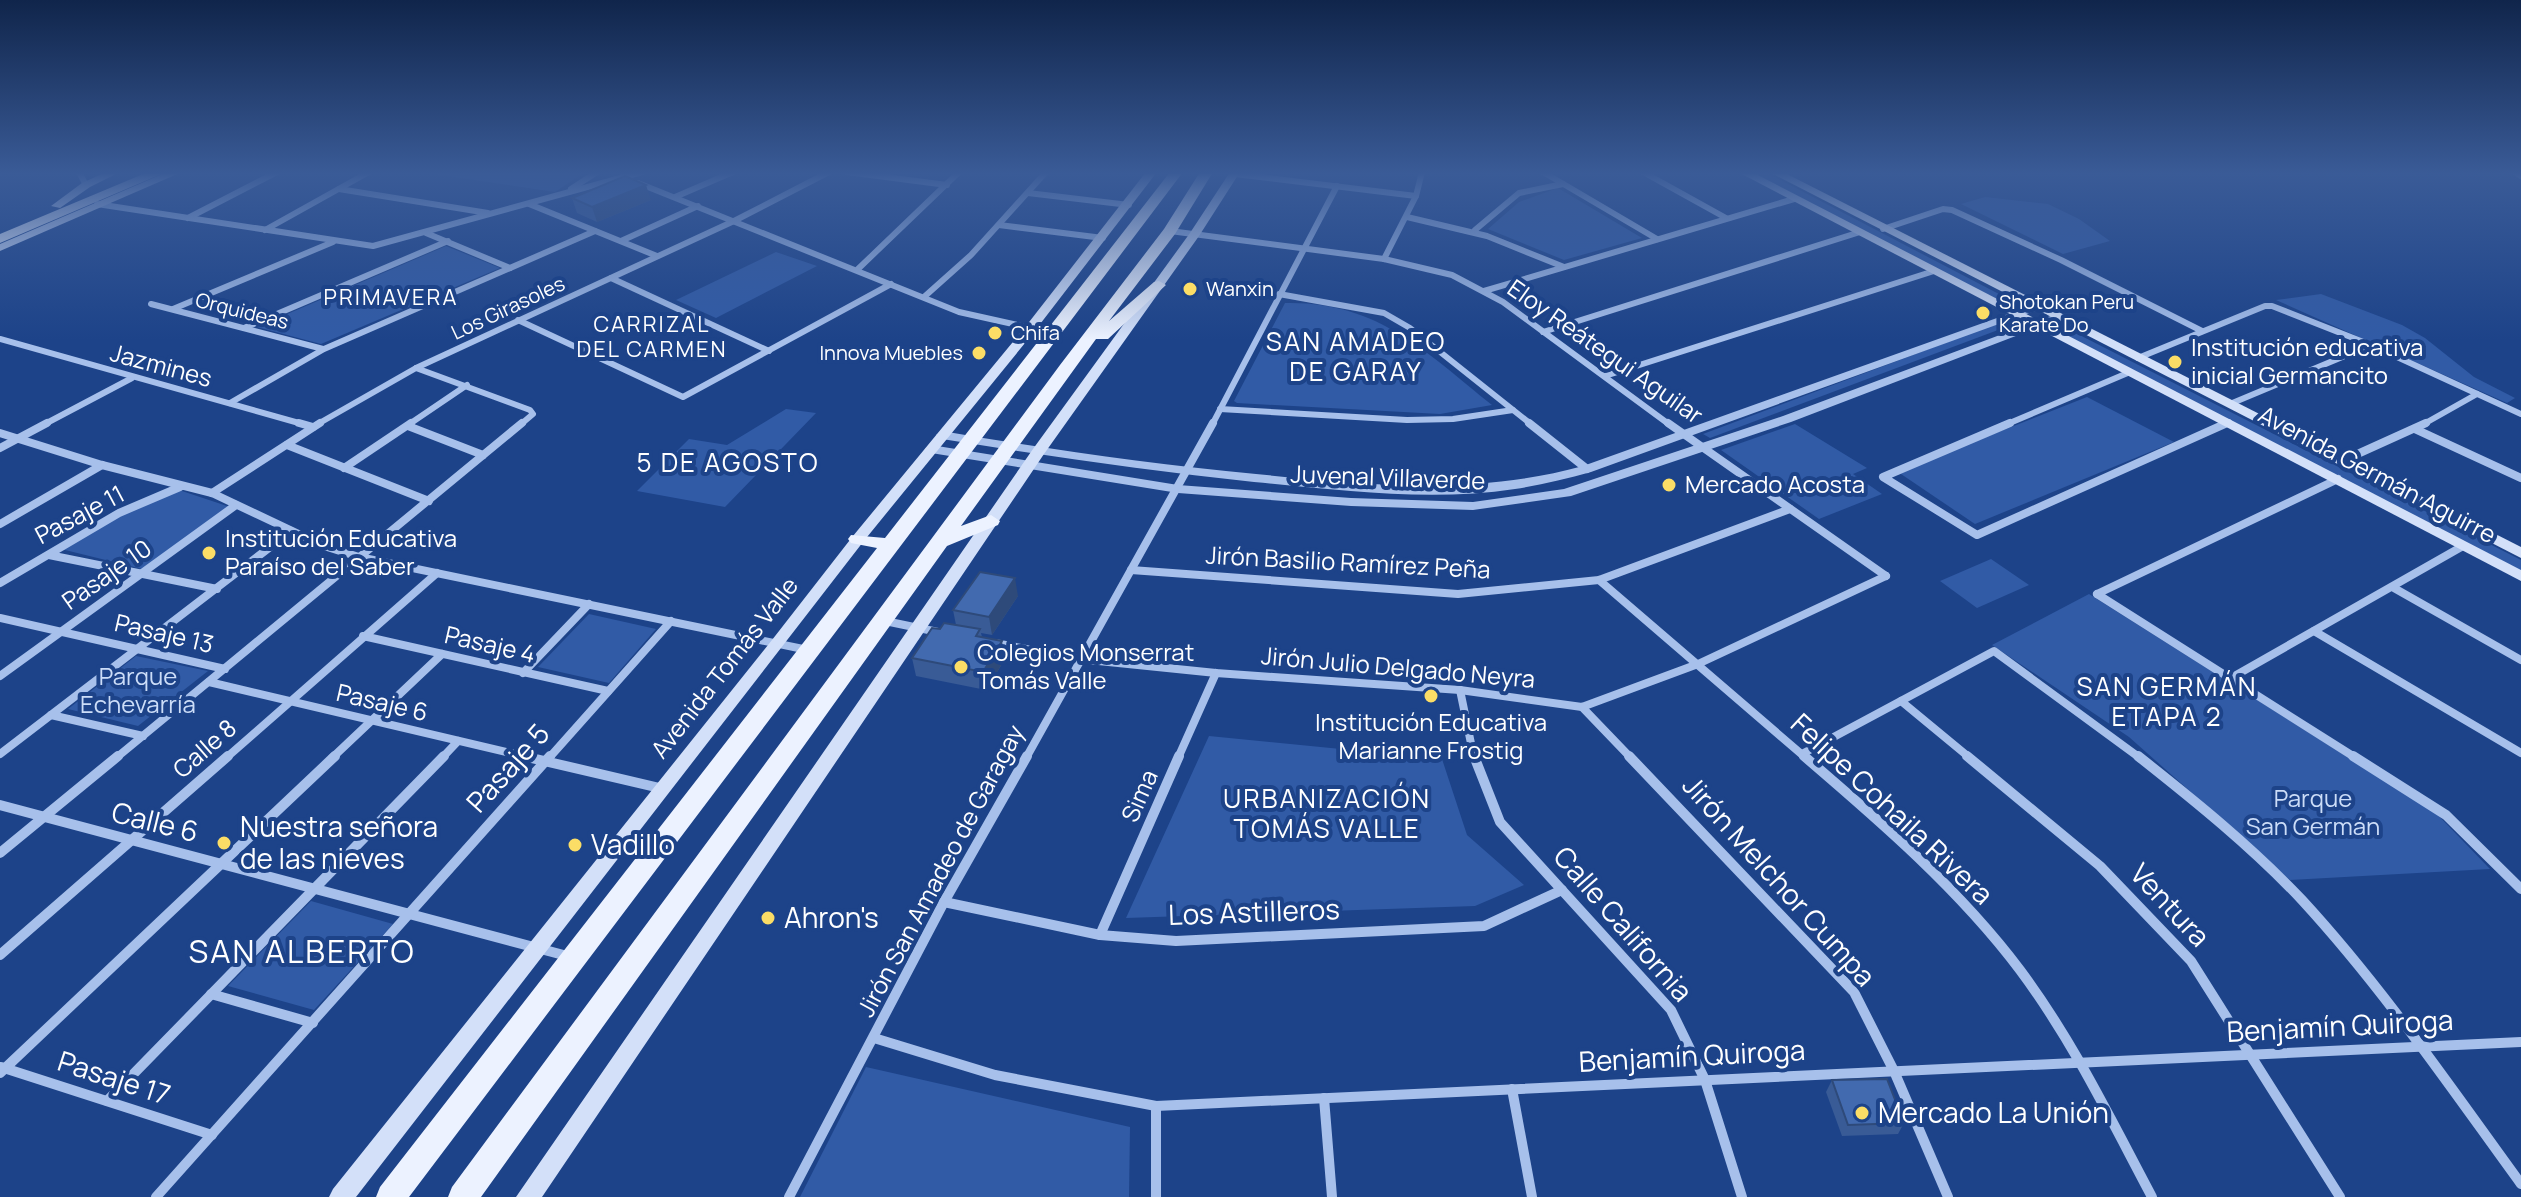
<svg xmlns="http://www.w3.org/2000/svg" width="2521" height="1197" font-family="Manrope,sans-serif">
<rect width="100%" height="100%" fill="#1d4389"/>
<g fill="#315ba6">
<path d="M420 172H585L555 192Z"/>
<path d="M1751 172H1765L2020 305 2010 307Z"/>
<path d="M1558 188 1642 238 1564 260 1488 229 1519 202Z"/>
<path d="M1985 197 2048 204 2079 219 2110 241 2063 254 1961 204Z"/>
<path d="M446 246 500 268 321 344 257 327Z"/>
<path d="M776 252 817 266 716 318 676 300Z"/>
<path d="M2321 294 2402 325 2425 338 2474 377 2515 398 2507 403 2276 300Z"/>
<path d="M1285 303C1377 301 1425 351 1492 405L1440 414 1237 403 1234 401Z"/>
<path d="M2014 317 2022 321 1710 438 1703 434Z"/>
<path d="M2058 324 2521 560V572L2050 327Z"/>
<path d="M2087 397 2174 442 1975 524 1901 474 1902 470Z"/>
<path d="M786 409 816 413 725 507 637 491 689 439 727 445Z"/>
<path d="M1795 424 1867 468 1853 474 1882 494 1819 519 1721 450Z"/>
<path d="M179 490 230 507 142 569 61 549 130 511Z"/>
<path d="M1991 559 2029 585 1977 608 1940 581Z"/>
<path d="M2089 594 2436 813 2490 869 2290 880 2129 737 1992 645Z"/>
<path d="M589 614 656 629 609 683 538 667Z"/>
<path d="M136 656 208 671 138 726 68 709Z"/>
<path d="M1209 736 1442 759 1467 835 1524 885 1475 906 1126 918Z"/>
<path d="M311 901 393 924 314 1010 228 986Z"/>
<path d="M866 1067 1130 1127 1129 1197H800Z"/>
</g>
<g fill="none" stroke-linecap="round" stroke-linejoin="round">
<g stroke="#a7c0eb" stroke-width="6">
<path d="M79 172 86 185"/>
<path d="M847 172 947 185"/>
<path d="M1543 172 1657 239"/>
<path d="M1643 172 1726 218"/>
<path d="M2515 172 2521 176"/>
<path d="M1235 174 1416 196"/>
<path d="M638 183 959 312 1053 333"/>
<path d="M339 189 488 213"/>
<path d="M571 189 597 172"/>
<path d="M1028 193 1129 205"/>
<path d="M675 197 733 172"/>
<path d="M97 204 373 246 642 172"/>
<path d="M529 204 657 256"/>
<path d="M1407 217 1487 236 1564 267"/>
<path d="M188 218 277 172"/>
<path d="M999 225 1103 238"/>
<path d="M1883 229 1943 209 1952 210 2061 260 2202 331"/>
<path d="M265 230 369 172"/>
<path d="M1475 230 1519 193 1563 184"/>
<path d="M1170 231 1384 259 1452 275 1503 302 1670 425"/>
<path d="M426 233 510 268"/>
<path d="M621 241 698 206"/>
<path d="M1384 259 1416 196 1422 172"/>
<path d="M858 269 959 172"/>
<path d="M611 278 769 351"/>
<path d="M1484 291 1794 199"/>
<path d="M1279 294 1384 313 1410 328 1532 425"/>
<path d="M924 297 971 255 1046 172"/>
<path d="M151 304 323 349"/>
<path d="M173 309 333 242"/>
<path d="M518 320 683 397 891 284"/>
<path d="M244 328 448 241"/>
<path d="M1543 332 1860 232"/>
<path d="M0 339 306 425"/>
<path d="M2138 358 2265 306H2272L2371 345 2521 414"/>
<path d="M416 368 530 410 533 414 520 425"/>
<path d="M1605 376 1934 271"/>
<path d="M230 403 324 349 595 231"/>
<path d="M2230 404 2371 345"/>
<path d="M1220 409 1407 420 1453 419 1513 410"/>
<path d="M43 425 132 378"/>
<path d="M316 425 416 368 734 221 829 172"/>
<path d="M408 425 467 385"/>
<path d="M1212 425 1337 186"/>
<path d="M2005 425 2130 372"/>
<path d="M2222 425 2229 422"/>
<path d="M2422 425 2477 394"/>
</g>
<g stroke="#a7c0eb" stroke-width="8">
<path d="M299 423 313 427"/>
<path d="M1529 423 1587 469"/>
<path d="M1668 423 1886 576"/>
<path d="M2010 423 1883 477 1977 535 2227 423"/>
<path d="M408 426 483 455"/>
<path d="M2415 429 2521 478"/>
<path d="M0 433 102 465 212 493 324 546 359 557 808 650"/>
<path d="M287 445 429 501"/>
<path d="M0 448 47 423"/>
<path d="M2342 461 2426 423"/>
<path d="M344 468 411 423"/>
<path d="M212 493 320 423"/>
<path d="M0 524 102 465"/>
<path d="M49 555 217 589"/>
<path d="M1131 570 1458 594 1599 580 1790 509"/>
<path d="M1599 580 1806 758"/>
<path d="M0 583 119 513 180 487"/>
<path d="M2394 588 2521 660"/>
<path d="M2097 594 2356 758"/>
<path d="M2097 594 2338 479"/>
<path d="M0 618 225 669"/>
<path d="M885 621 938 632"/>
<path d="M2314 631 2521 753"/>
<path d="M363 636 608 691"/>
<path d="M995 643 1079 659 1216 673 1460 690 1582 707 1698 664 1886 576"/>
<path d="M523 673 589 604"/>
<path d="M0 676 236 505"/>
<path d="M2231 678 2463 546"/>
<path d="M209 682 532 758"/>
<path d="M1460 690 1474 758"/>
<path d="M1901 701 1970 758"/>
<path d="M1582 707 1631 758"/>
<path d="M51 715 143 736"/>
<path d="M0 754 291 531"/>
<path d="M1802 754 1994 651 2140 758"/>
<path d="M116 758 522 423"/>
<path d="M226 758 437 573"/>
<path d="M332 758 442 654"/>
<path d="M442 758 458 741"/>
<path d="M549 758 671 621"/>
<path d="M1026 758 1213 423"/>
<path d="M1178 758 1216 673"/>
</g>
<g stroke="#a7c0eb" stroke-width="10">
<path d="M523 756 664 789"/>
<path d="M1474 756 1500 822 1671 1010 1705 1080 1742 1197"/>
<path d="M1629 756 1854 992 1894 1071 1948 1197"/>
<path d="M1804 756C1880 821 1960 890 2020 970 2073 1041 2111 1120 2152 1197"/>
<path d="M1967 756 2100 866 2191 961 2340 1197"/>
<path d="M2138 756C2195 801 2252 847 2302 900 2383 988 2451 1088 2521 1184"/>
<path d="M2353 756 2446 815 2521 889"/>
<path d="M0 805 571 957"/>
<path d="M0 853 118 756"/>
<path d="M944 902 1100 935 1176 941 1484 926 1562 890"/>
<path d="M1100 935 1179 756"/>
<path d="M0 955 228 756"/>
<path d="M211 994 313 1023"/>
<path d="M874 1038 995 1075 1156 1106 2521 1042"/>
<path d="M1 1067 212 1135"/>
<path d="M0 1073 335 756"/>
<path d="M1512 1089 1532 1197"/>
<path d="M1324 1098 1332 1197"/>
<path d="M107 1101 444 756"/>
<path d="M1156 1106V1197"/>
<path d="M156 1197 550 756"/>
<path d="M789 1197 944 902 1027 756"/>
</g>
<g fill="#a7c0eb" fill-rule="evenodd">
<path d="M2036 304 2040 305V309L1591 472C1566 479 1541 485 1515 489 1429 502 1340 490 1254 482 1150 471 1046 456 942 439L936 435 942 431C1046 449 1151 464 1256 474 1366 485 1475 496 1583 466Z"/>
<path d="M2056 314 2061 317 2060 319 1791 422 1571 496 1473 510 1351 506 1178 493 931 453 925 449 931 445 1178 485 1351 498 1473 502 1564 489 1783 416Z"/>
</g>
<g fill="#d3e0f9" fill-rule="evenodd">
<path d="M106 172H120L90 187 60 208 51 206 82 183Z"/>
<path d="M167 172H182L0 251V244Z"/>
<path d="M1146 172H1157L1034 332 863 542 356 1197H329L333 1189 772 640 853 536 1026 326Z"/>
<path d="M1230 172H1240L1199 236 1044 454 542 1197H516L1033 449 1190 233Z"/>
<path d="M1738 172H1752L2521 570V581Z"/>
<path d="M1769 172H1783L2521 547V558Z"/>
</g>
<g fill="#ecf2ff" fill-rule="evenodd">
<path d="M148 172H166L0 243V234Z"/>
<path d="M1170 172H1183L409 1197H376L380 1187 877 548 851 543 848 539 851 535 885 538Z"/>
<path d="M1200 172H1213L1175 234 1109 321 1154 282 1159 281 1166 285 1108 339H1096L961 526 991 515 1000 521 998 525 947 546 481 1197H448L452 1187 1060 365 1164 229Z"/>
</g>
</g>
<g fill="#395b96">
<path d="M572 198 651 200 597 222 577 213Z"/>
<path d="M1018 596 992 635 981 633 982 637 1005 659 986 690 916 676 912 658 940 629 956 625 953 610Z"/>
<path d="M1832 1080 1904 1123 1898 1134 1842 1136 1826 1092Z"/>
</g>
<g fill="#2e4a7a">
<path d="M646 185 651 200 597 222 592 207Z"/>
<path d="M1015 578 1018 596 992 635 989 617Z"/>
<path d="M1002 641 1005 659 986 690 983 672Z"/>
</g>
<g fill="#426aaf" stroke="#2e4a7a" stroke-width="2">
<path d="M625 176 646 185 592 207 572 198Z"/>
<path d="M980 572 1015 578 989 617 953 610Z"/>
<path d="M944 623 980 629 976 636 1002 641 983 672 912 658 932 628 940 629Z"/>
<path d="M1887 1079 1904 1123 1848 1125 1832 1080Z"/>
</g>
<linearGradient id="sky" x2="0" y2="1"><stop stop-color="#10254b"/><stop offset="0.51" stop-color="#3a5b97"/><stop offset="1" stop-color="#3a5b97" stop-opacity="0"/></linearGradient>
<rect width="2521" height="340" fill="url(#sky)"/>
<g fill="#fbdd66" stroke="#1d4389" stroke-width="3">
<circle cx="1190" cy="289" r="8"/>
<circle cx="1983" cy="313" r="8"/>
<circle cx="995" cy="333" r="8"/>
<circle cx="979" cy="353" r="8"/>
<circle cx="2175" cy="362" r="8"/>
<circle cx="1669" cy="485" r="8"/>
<circle cx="209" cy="553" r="8"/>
<circle cx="961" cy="667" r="8"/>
<circle cx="1431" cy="696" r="8"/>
<circle cx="224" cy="843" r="8"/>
<circle cx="575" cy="845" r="8"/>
<circle cx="768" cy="918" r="8"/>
<circle cx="1862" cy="1113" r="8"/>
</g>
<g text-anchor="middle" stroke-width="8" stroke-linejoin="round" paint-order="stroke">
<g font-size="20" fill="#fff" stroke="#1d4389" text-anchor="start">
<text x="1206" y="296">Wanxin</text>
<text x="1999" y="309">Shotokan Peru<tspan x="1999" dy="23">Karate Do</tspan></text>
<text x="1011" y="340">Chifa</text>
<text x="963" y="360" text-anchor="end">Innova Muebles</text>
</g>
<g font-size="20" fill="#fff" stroke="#1d4389">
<text transform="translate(508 308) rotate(-25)" y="7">Los Girasoles</text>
<text transform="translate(242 311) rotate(14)" y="7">Orquideas</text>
</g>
<g font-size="22" letter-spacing="2" fill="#fff" stroke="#1d4389">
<text x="391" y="305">PRIMAVERA</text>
<text x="652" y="332">CARRIZAL<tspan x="652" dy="25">DEL CARMEN</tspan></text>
</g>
<g font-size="24" fill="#fff" stroke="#1d4389" text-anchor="start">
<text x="2191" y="356">Institución educativa<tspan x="2191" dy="28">inicial Germancito</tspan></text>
<text x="1685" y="493">Mercado Acosta</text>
<text x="225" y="547">Institución Educativa<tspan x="225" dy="28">Paraíso del Saber</tspan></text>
<text x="977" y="661">Colegios Monserrat<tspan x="977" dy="28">Tomás Valle</tspan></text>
<text x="1431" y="731" text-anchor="middle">Institución Educativa<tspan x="1431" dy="28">Marianne Frostig</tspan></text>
</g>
<g font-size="24" fill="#fff" stroke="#1d4389">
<text transform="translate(1605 352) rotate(35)" y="8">Eloy Reátegui Aguilar</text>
<text transform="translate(161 366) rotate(15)" y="8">Jazmines</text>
<text transform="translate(2377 475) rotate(28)" y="8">Avenida Germán Aguirre</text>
<text transform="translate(1388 478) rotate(2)" y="8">Juvenal Villaverde</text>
<text transform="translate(80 515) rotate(-28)" y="8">Pasaje 11</text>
<text transform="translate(1348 563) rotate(3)" y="8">Jirón Basilio Ramírez Peña</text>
<text transform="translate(107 575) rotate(-35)" y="8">Pasaje 10</text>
<text transform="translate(164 634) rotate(13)" y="8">Pasaje 13</text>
<text transform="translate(490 645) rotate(13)" y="8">Pasaje 4</text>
<text transform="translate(725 668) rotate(-52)" y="8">Avenida Tomás Valle</text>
<text transform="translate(1398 668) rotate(5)" y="8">Jirón Julio Delgado Neyra</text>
<text transform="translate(382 703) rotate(13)" y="8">Pasaje 6</text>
<text transform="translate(205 749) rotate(-41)" y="8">Calle 8</text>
<text transform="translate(1140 796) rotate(-66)" y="8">Sima</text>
<text transform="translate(941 871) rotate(-62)" y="8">Jirón San Amadeo de Garagay</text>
</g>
<g font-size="24" fill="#ccddf8" stroke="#1d4389">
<text x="138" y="685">Parque<tspan x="138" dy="28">Echevarría</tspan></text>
<text x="2313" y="807">Parque<tspan x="2313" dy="28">San Germán</tspan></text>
</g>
<g font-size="26" letter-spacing="2" fill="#fff" stroke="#1d4389">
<text x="1356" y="351">SAN AMADEO<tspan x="1356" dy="30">DE GARAY</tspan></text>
<text x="728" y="472">5 DE AGOSTO</text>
<text x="2167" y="696">SAN GERMÁN<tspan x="2167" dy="30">ETAPA 2</tspan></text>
<text x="1327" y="808">URBANIZACIÓN<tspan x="1327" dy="30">TOMÁS VALLE</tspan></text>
</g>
<g font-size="28" fill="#fff" stroke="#1d4389">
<text transform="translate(508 768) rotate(-48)" y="10">Pasaje 5</text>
<text transform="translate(1892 809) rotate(43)" y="10">Felipe Cohaila Rivera</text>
<text transform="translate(155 822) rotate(14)" y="10">Calle 6</text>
<text transform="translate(1779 881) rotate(48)" y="10">Jirón Melchor Cumpa</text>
<text transform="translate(2170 905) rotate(47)" y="10">Ventura</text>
<text transform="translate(1254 912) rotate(-2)" y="10">Los Astilleros</text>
<text transform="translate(1623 924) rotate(49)" y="10">Calle California</text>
<text transform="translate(2340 1026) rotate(-3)" y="10">Benjamín Quiroga</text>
<text transform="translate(1692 1056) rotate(-3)" y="10">Benjamín Quiroga</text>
<text transform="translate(114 1078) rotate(18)" y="10">Pasaje 17</text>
</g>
<g font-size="28" fill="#fff" stroke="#1d4389" text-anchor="start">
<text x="240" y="837">Nuestra señora<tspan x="240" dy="32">de las nieves</tspan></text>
<text x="591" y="855">Vadillo</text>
<text x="784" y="928">Ahron's</text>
<text x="1878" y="1123">Mercado La Unión</text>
</g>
<g font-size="32" letter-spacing="2" fill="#fff" stroke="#1d4389">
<text x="302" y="963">SAN ALBERTO</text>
</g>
</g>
</svg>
